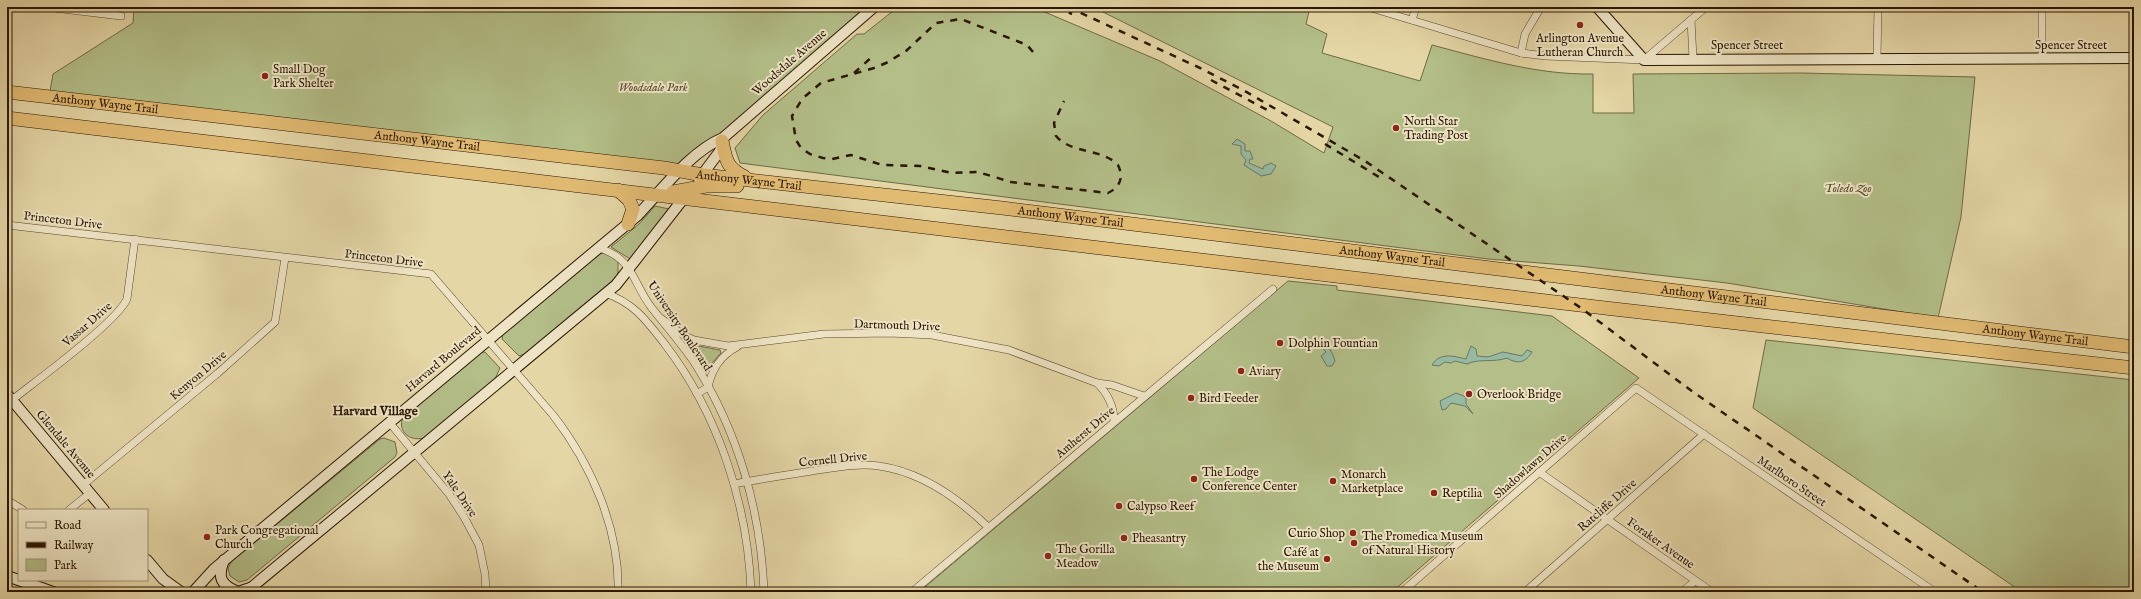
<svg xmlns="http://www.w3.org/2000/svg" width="2141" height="599" font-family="'IM FELL English',serif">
<rect width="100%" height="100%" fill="#e5d6a6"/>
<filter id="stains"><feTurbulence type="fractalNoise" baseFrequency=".005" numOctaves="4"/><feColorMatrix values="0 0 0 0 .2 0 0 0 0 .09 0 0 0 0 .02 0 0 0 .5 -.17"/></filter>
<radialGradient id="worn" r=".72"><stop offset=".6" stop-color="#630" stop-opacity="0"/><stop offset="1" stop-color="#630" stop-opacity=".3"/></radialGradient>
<g fill="#b3be88" stroke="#6e6a45">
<path d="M134 7H874L681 170 49 97 53 74 133 23Z"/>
<path d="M898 7H1033L1160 61 1271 121 1324 153 1333 127 1093 7H1168L1184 12 1186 7H1310L1306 24 1327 34 1322 53 1420 81 1432 45C1485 59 1538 75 1593 74V113H1634L1633 74 1801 73 1975 77 1961 217 1938 318 1727 283 1579 266 1488 259 740 163 735 148 763 115 857 34H864Z"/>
<path d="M655 206 669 209 630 259 611 247 639 224Z"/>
<path d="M606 253 613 256 618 262V274L613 280 524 354 519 356 502 339 503 333 597 254Z"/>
<path d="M1288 281 1337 286V290L1552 316 1639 378 1392 592H919Z"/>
<path d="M1766 340 2134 380V592H2022L1753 408Z"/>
<path d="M688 344 720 350 721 353 712 363 707 373 703 371Z"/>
<path d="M485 352 500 368 495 379 424 438C408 442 396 430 404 414L477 353Z"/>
<path d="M384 438 395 442 397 453 395 457 247 580 239 582 230 576 228 569 231 562 380 439Z"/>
</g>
<g fill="#97baa2" stroke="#6b7862">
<path d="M1237 139 1245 144V151H1250L1253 159H1250L1249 163 1263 169 1264 166 1271 163 1276 166 1271 174 1261 176 1244 165 1246 160 1241 154V146L1232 144Z"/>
<path d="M1324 345C1330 347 1333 354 1335 361L1332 366H1327L1321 356 1326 352 1321 347Z"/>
<path d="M1471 346 1476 349 1477 356 1488 357 1503 352 1522 356 1527 350 1532 352C1526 362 1518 365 1507 358 1493 363 1479 358 1467 364L1455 361 1451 363 1445 362 1439 366 1432 365C1440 352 1453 356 1466 359Z"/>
<path d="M1456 393 1466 397V404L1473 414 1465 406 1451 403 1446 409 1442 410 1440 401Z"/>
</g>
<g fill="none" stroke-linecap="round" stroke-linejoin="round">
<defs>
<g id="street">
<path d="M46 7 121 16"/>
<path d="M1368 7 1521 53 1546 56 1644 60 1706 7"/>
<path d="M2042 7V59"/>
<path d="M1412 20 1416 7"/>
<path d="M1691 20 1693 58"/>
<path d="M1521 53 1525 34 1541 7"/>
<path d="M1877 58 1878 7"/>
<path d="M7 225 431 274 553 415C591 464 620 529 618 592"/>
<path d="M599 248C633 258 633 283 651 307 666 326 681 343 694 362 738 431 761 511 764 592"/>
<path d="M605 293C634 303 646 320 664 343 718 413 748 504 751 592"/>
<path d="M662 319 683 335 694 340 728 346 824 334 890 333 932 335 1009 350 1097 383 1112 385 1144 396"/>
<path d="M1097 383C1108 394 1114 406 1114 421"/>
<path d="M697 394 708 387C712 369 720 356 737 347"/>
<path d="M12 400C36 381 117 322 127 299L135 239"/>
<path d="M389 422 449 494 464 517 479 545 485 574 486 592"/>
<path d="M1539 472 1712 592"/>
<path d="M734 484C760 479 786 475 812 471 834 468 857 463 879 466 922 472 958 498 988 527"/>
<path d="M83 485 218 373 275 322 285 258"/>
<path d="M7 500 23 510"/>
<path d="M69 510 90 493"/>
<path d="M912 592 1273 289"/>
<path d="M1402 592 1636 388 1935 592"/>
<path d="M1525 592 1704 434"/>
<path d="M1682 592 1695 581"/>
</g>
<g id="secondary">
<path d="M1597 7 1644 60 2134 58"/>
<path d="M699 179 720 151 722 142"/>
<path d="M7 394 104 510"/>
<path d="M147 560 163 579 181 592"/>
<path d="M224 560C217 578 221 585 238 592L250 588"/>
<path d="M7 576 53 592"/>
<path d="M193 592 214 569 637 216C661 191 691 151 723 138L874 7"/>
<path d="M246 592 616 285 687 194"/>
</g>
<g id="highway">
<path id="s1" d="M7 92 664 168 703 175 1002 208 2134 347"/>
<path d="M7 118 1605 308 2134 368"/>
<path d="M722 141C726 161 727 168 745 177"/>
<path d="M618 190 629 200 633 209 628 224"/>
<path d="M673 192 706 186H737"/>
</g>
</defs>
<use href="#street" stroke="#59462b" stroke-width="8"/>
<use href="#secondary" stroke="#2a1602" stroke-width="12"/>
<use href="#highway" stroke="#2a1602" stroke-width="14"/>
<use href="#street" stroke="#eee4c5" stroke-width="7"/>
<use href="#secondary" stroke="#eee4c5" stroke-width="10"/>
<use href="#highway" stroke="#e2bb73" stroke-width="13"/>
<g stroke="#2a1602" stroke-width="2.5" stroke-dasharray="7 7" stroke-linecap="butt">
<path d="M1056 7 1072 14"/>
<path d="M1068 7 1200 68 1243 90 1365 161 1581 308 1693 392 1983 592"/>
<path d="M1033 52 1027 45 961 19 936 23 906 51 886 63 874 68 821 83 802 99 792 116 796 140 801 148 810 154 823 158 832 159 851 155 882 165 920 166 952 173 978 172 1011 182 1108 193C1120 187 1124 178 1118 165 1102 148 1071 154 1056 136L1054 123 1064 101"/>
<path d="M854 73 873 56"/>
<path d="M1211 80 1271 112"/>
<path d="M1325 144 1379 177"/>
</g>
</g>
<g fill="#8f2418" stroke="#eee4c5" stroke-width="1.5">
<circle cx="1580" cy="25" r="4"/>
<circle cx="265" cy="76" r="4"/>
<circle cx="1396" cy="128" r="4"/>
<circle cx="1280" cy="343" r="4"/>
<circle cx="1241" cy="371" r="4"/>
<circle cx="1469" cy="394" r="4"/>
<circle cx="1191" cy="398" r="4"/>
<circle cx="1194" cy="479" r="4"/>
<circle cx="1333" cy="481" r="4"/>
<circle cx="1434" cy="493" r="4"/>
<circle cx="1119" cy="506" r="4"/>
<circle cx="1353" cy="533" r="4"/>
<circle cx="207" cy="537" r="4"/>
<circle cx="1124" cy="538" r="4"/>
<circle cx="1354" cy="543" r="4"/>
<circle cx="1048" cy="556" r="4"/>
<circle cx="1327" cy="559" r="4"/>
</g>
<g text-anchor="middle" stroke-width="4" stroke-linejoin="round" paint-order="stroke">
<g font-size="12" fill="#2a1602" stroke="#eee4c5" text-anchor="start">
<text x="1580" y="42" text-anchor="middle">Arlington Avenue<tspan x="1580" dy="14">Lutheran Church</tspan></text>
<text x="273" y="73">Small Dog<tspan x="273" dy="14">Park Shelter</tspan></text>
<text x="1404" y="125">North Star<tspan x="1404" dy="14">Trading Post</tspan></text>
<text x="1288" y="347">Dolphin Fountian</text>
<text x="1249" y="375">Aviary</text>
<text x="1477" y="398">Overlook Bridge</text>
<text x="1199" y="402">Bird Feeder</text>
<text x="1202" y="476">The Lodge<tspan x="1202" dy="14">Conference Center</tspan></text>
<text x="1341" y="478">Monarch<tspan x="1341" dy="14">Marketplace</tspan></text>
<text x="1442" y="497">Reptilia</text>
<text x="1127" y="510">Calypso Reef</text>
<text x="215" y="534">Park Congregational<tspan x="215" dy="14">Church</tspan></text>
<text x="1345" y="537" text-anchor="end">Curio Shop</text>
<text x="1362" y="540">The Promedica Museum<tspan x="1362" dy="14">of Natural History</tspan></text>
<text x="1132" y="542">Pheasantry</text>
<text x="1056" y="553">The Gorilla<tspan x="1056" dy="14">Meadow</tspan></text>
<text x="1319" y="556" text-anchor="end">Café at<tspan x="1319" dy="14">the Museum</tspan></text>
</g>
<g font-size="12" fill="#2a1602" stroke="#eee4c5">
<text x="1747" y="49">Spencer Street</text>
<text x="2071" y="49">Spencer Street</text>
<text transform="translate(789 62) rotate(-41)" y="4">Woodsdale Avenue</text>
<text dy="4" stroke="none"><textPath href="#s1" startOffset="99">Anthony Wayne Trail</textPath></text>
<text dy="4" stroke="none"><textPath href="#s1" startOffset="423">Anthony Wayne Trail</textPath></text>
<text dy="4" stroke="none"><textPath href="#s1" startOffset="747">Anthony Wayne Trail</textPath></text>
<text dy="4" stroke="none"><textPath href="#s1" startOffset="1071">Anthony Wayne Trail</textPath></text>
<text transform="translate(63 220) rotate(7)" y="4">Princeton Drive</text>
<text dy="4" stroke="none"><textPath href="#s1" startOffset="1395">Anthony Wayne Trail</textPath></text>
<text transform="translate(384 258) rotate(7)" y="4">Princeton Drive</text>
<text dy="4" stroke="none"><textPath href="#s1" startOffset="1719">Anthony Wayne Trail</textPath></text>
<text transform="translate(87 324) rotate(-41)" y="4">Vassar Drive</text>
<text transform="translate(897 325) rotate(2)" y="4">Dartmouth Drive</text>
<text transform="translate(680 326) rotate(56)" y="4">University Boulevard</text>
<text dy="4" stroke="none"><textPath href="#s1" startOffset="2043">Anthony Wayne Trail</textPath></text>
<text transform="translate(443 359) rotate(-40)" y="4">Harvard Boulevard</text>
<text transform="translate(198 375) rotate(-40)" y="4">Kenyon Drive</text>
<text transform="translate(1085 432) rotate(-40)" y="4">Amherst Drive</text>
<text transform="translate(66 444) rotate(50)" y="4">Glendale Avenue</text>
<text transform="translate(833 459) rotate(-6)" y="4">Cornell Drive</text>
<text transform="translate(1530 466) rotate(-41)" y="4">Shadowlawn Drive</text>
<text transform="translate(1792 481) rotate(34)" y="4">Marlboro Street</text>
<text transform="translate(460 494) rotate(56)" y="4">Yale Drive</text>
<text transform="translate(1607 505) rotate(-41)" y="4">Ratcliffe Drive</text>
<text transform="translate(1661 543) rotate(35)" y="4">Foraker Avenue</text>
</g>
<g font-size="12" font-style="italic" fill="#53482a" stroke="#eee4c5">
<text x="653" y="91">Woodsdale Park</text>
<text x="1848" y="192">Toledo Zoo</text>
</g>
<g font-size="13" font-weight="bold" fill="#2a1602" stroke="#eee4c5">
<text x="375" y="415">Harvard Village</text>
</g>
</g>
<rect width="2141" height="599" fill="none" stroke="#e5d6a6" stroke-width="24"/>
<rect x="8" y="8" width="2125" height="583" fill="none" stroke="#2a1602" stroke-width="2"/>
<rect x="12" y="12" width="2117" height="575" fill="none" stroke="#2a1602"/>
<rect x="18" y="509" width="130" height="72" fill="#eee4c5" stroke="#a09277"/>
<rect x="26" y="522" width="20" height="6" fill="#eee4c5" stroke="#a09277"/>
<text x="54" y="529" font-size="12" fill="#2a1602">Road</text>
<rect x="26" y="542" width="20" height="6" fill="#2a1602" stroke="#a09277"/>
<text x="54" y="549" font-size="12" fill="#2a1602">Railway</text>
<rect x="26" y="559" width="20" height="12" fill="#b3be88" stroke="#a09277"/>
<text x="54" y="569" font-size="12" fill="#2a1602">Park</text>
<rect width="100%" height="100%" filter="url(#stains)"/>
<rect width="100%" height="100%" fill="url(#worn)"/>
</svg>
